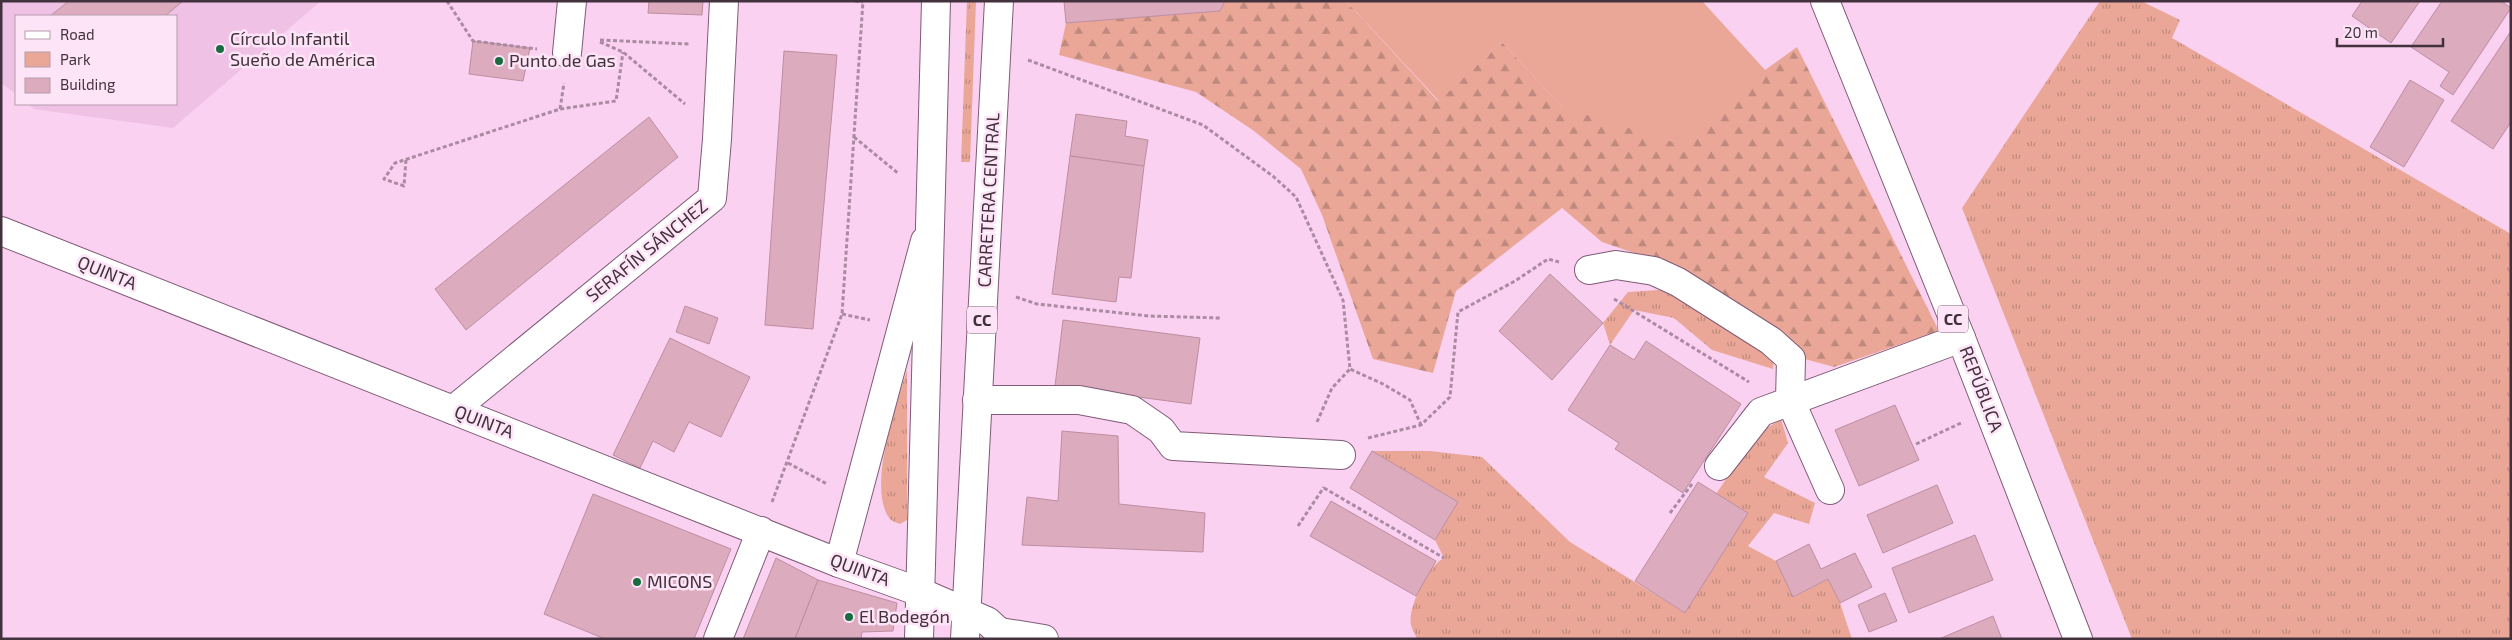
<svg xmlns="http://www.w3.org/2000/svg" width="2512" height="640" font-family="'Exo 2',sans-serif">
<defs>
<pattern id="grass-tufts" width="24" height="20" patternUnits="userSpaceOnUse" patternTransform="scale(1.25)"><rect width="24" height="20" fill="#eaa797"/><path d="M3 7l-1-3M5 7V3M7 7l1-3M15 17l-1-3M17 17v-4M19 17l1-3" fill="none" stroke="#bf897d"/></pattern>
<pattern id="forest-firs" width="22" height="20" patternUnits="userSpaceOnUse" patternTransform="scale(1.25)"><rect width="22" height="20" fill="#eaa797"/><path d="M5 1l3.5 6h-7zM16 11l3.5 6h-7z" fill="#bf897d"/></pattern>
</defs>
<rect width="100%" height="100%" fill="#fbd1f1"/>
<path fill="#efc1e4" d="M1 1H321L173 128 34 109 28 104H176V16H16V94L1 83Z"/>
<g fill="url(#grass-tufts)">
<path d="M967 1H976L970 162H961Z"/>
<path d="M2100 1H2141L2180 20 2172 38 2511 234V639H2132L1962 208Z"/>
<path d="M1674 289 1774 354 1773 369 1712 350 1674 318 1634 310 1610 345 1603 323 1628 292Z"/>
<path d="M907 370V520L900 524C897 523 892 521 890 519 866 489 897 403 907 370Z"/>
<path d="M1781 419 1788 443 1764 477 1815 503 1809 524 1774 513 1748 546 1776 561 1794 597 1828 579 1840 603 1852 639H1417C1415 634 1412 629 1411 625 1407 608 1429 564 1444 558L1435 540 1458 502 1372 451H1430L1482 457 1570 542 1685 613 1716 494 1756 435Z"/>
</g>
<path fill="url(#forest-firs)" d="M1225 1H1346L1438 101 1502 42 1562 107 1765 70 1797 47 1939 331 1834 367 1801 358 1786 340 1687 271 1602 242 1562 208 1456 291 1433 373 1373 359 1322 215 1301 169 1254 131 1196 92 1059 55 1066 23 1220 11Z"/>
<path fill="#eaa797" d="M1346 1H1702L1766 71 1685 146 1562 107 1502 42 1439 101Z"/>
<g fill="#dcabbd" stroke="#bd8ea0">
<path d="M69 1H183L165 16H50Z"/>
<path d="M649 1H703L702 15 648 13Z"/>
<path d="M1064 1H1225L1220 11 1066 23Z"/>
<path d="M2362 1H2420L2391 43 2352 16Z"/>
<path d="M2442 1H2501L2511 8 2453 95 2440 86 2449 72 2411 47Z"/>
<path d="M2511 31V122L2493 149 2451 121Z"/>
<path d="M473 41 530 48 523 81 469 74Z"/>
<path d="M784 51 837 55 813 329 765 325Z"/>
<path d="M2410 80 2444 100 2404 167 2370 147Z"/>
<path d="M1076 114 1127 121 1125 136 1148 140 1144 166 1070 156Z"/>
<path d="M649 117 678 157 466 330 435 289Z"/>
<path d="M1070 156 1144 166 1131 278 1119 277 1116 302 1052 294Z"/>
<path d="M1550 274 1603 323 1552 380 1499 331Z"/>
<path d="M685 306 718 318 709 344 676 332Z"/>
<path d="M1063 320 1200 338 1191 404 1055 386Z"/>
<path d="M670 338 750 377 721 437 689 422 674 452 653 441 640 468 613 455Z"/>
<path d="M1646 341 1741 404 1683 493 1615 449 1619 443 1568 410 1610 345 1634 360Z"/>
<path d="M1895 405 1919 460 1859 486 1835 430Z"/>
<path d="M1062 431 1118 436 1119 504 1205 513 1203 552 1022 545 1027 497 1058 501Z"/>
<path d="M1372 451 1458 502 1435 540 1350 488Z"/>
<path d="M1698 482 1748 513 1685 613 1635 581Z"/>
<path d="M1937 485 1953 523 1883 553 1867 515Z"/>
<path d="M593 494 731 549 694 639H605L544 614Z"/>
<path d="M1331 501 1436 561 1416 596 1310 536Z"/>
<path d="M1975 535 1993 580 1909 613 1892 568Z"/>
<path d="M1809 544 1821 569 1855 553 1872 587 1840 603 1828 579 1793 597 1776 561Z"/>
<path d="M776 558 818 580 795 639H743Z"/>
<path d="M818 580 897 603 893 631 862 632 861 639H795Z"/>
<path d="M1885 593 1897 621 1869 632 1858 605Z"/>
<path d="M1993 616 2002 639H1939Z"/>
</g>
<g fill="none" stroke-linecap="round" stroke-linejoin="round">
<defs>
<g id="minor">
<path d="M567 53 572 1"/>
<path d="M1 231 839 563 920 592 987 621 1007 639"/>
<path d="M1589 270 1616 265 1654 271 1678 282 1771 341 1791 359 1790 400 1830 490"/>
<path d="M977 400H1079L1132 410 1161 430 1173 446 1341 455"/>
<path d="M453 410 712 198 717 139 724 1"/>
<path d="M1719 466 1761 412 1961 338"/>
<path d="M839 563 925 241"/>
<path d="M1000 632 1044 639"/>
<path d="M718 639 761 531"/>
</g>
<g id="major">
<path d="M1825 1 1961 338 2078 639"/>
<path d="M919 639 936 1"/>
<path d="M965 639 999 1"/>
</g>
</defs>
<use href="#minor" stroke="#7f5b77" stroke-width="30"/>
<use href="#major" stroke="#7f5b77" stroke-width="30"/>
<g stroke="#aa8ba2" stroke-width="3" stroke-dasharray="4 2.5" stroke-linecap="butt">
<path d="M447 1 473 41 537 49"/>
<path d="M855 1 863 2"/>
<path d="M600 40 689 44"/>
<path d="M600 42 623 52 685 104"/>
<path d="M1028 60 1203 125 1274 177 1296 197 1343 300 1350 369 1383 384 1410 400 1421 425"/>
<path d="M560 109 564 83"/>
<path d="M854 137 899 174"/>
<path d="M406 160 404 186 384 179 395 163 560 109 616 101 623 52"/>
<path d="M1016 297 1037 304 1149 316 1220 318"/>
<path d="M1614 299 1749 382"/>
<path d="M842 314 870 320"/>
<path d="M1317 422 1332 388 1350 369"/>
<path d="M1368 438 1421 425 1450 397 1458 312 1515 281 1548 259 1559 262"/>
<path d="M1916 444 1961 423"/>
<path d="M788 463 827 484"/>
<path d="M1324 488 1444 558"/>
<path d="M772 502 842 314 863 1"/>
<path d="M1670 513 1692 484"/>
<path d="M1298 526 1324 487"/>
</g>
<use href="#minor" stroke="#fff" stroke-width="28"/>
<use href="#major" stroke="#fff" stroke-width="28"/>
</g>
<g fill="#176d3f" stroke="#fee4f7" stroke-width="2">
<circle cx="220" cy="49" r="5"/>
<circle cx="499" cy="61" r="5"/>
<circle cx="637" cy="582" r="5"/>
<circle cx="849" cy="617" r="5"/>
</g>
<g text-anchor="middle" stroke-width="5" stroke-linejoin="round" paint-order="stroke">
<g fill="#fee4f7" stroke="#7a6776" stroke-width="1">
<rect x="1938" y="305.5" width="30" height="27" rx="4"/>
<rect x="967" y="306.5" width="30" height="27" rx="4"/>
</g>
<g font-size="16" font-weight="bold" fill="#42323e">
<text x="1953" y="325">CC</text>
<text x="982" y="326">CC</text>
</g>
<g font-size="18" fill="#42323e" stroke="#fee4f7" text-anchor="start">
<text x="230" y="45">Círculo Infantil<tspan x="230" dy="21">Sueño de América</tspan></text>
<text x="509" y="67">Punto de Gas</text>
<text x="647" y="588">MICONS</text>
<text x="859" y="623">El Bodegón</text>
</g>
<g font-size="18" fill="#42323e" stroke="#fee4f7">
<text transform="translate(989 200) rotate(-87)" y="6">CARRETERA CENTRAL</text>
<text transform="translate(647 251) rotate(-39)" y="6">SERAFÍN SÁNCHEZ</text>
<text transform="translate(107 273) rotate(22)" y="6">QUINTA</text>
<text transform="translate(1981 389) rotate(69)" y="6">REPÚBLICA</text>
<text transform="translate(484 422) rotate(21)" y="6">QUINTA</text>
<text transform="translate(860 570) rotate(20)" y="6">QUINTA</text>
</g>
</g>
<rect width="2512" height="640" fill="none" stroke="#42323e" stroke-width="5"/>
<rect x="15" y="15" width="162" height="90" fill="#fee4f7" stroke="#b39dad"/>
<rect x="25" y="31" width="25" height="8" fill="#ffffff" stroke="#b39dad"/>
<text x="60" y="40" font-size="15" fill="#42323e">Road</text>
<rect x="25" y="52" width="25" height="15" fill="#eaa797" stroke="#b39dad"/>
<text x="60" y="65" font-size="15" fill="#42323e">Park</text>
<rect x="25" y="78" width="25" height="15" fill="#dcabbd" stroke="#b39dad"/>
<text x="60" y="90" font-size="15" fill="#42323e">Building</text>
<path d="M2337 38v8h106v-8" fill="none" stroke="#42323e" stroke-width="2.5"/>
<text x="2344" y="38" font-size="15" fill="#42323e" stroke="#fee4f7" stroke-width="4" paint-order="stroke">20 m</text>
</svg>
